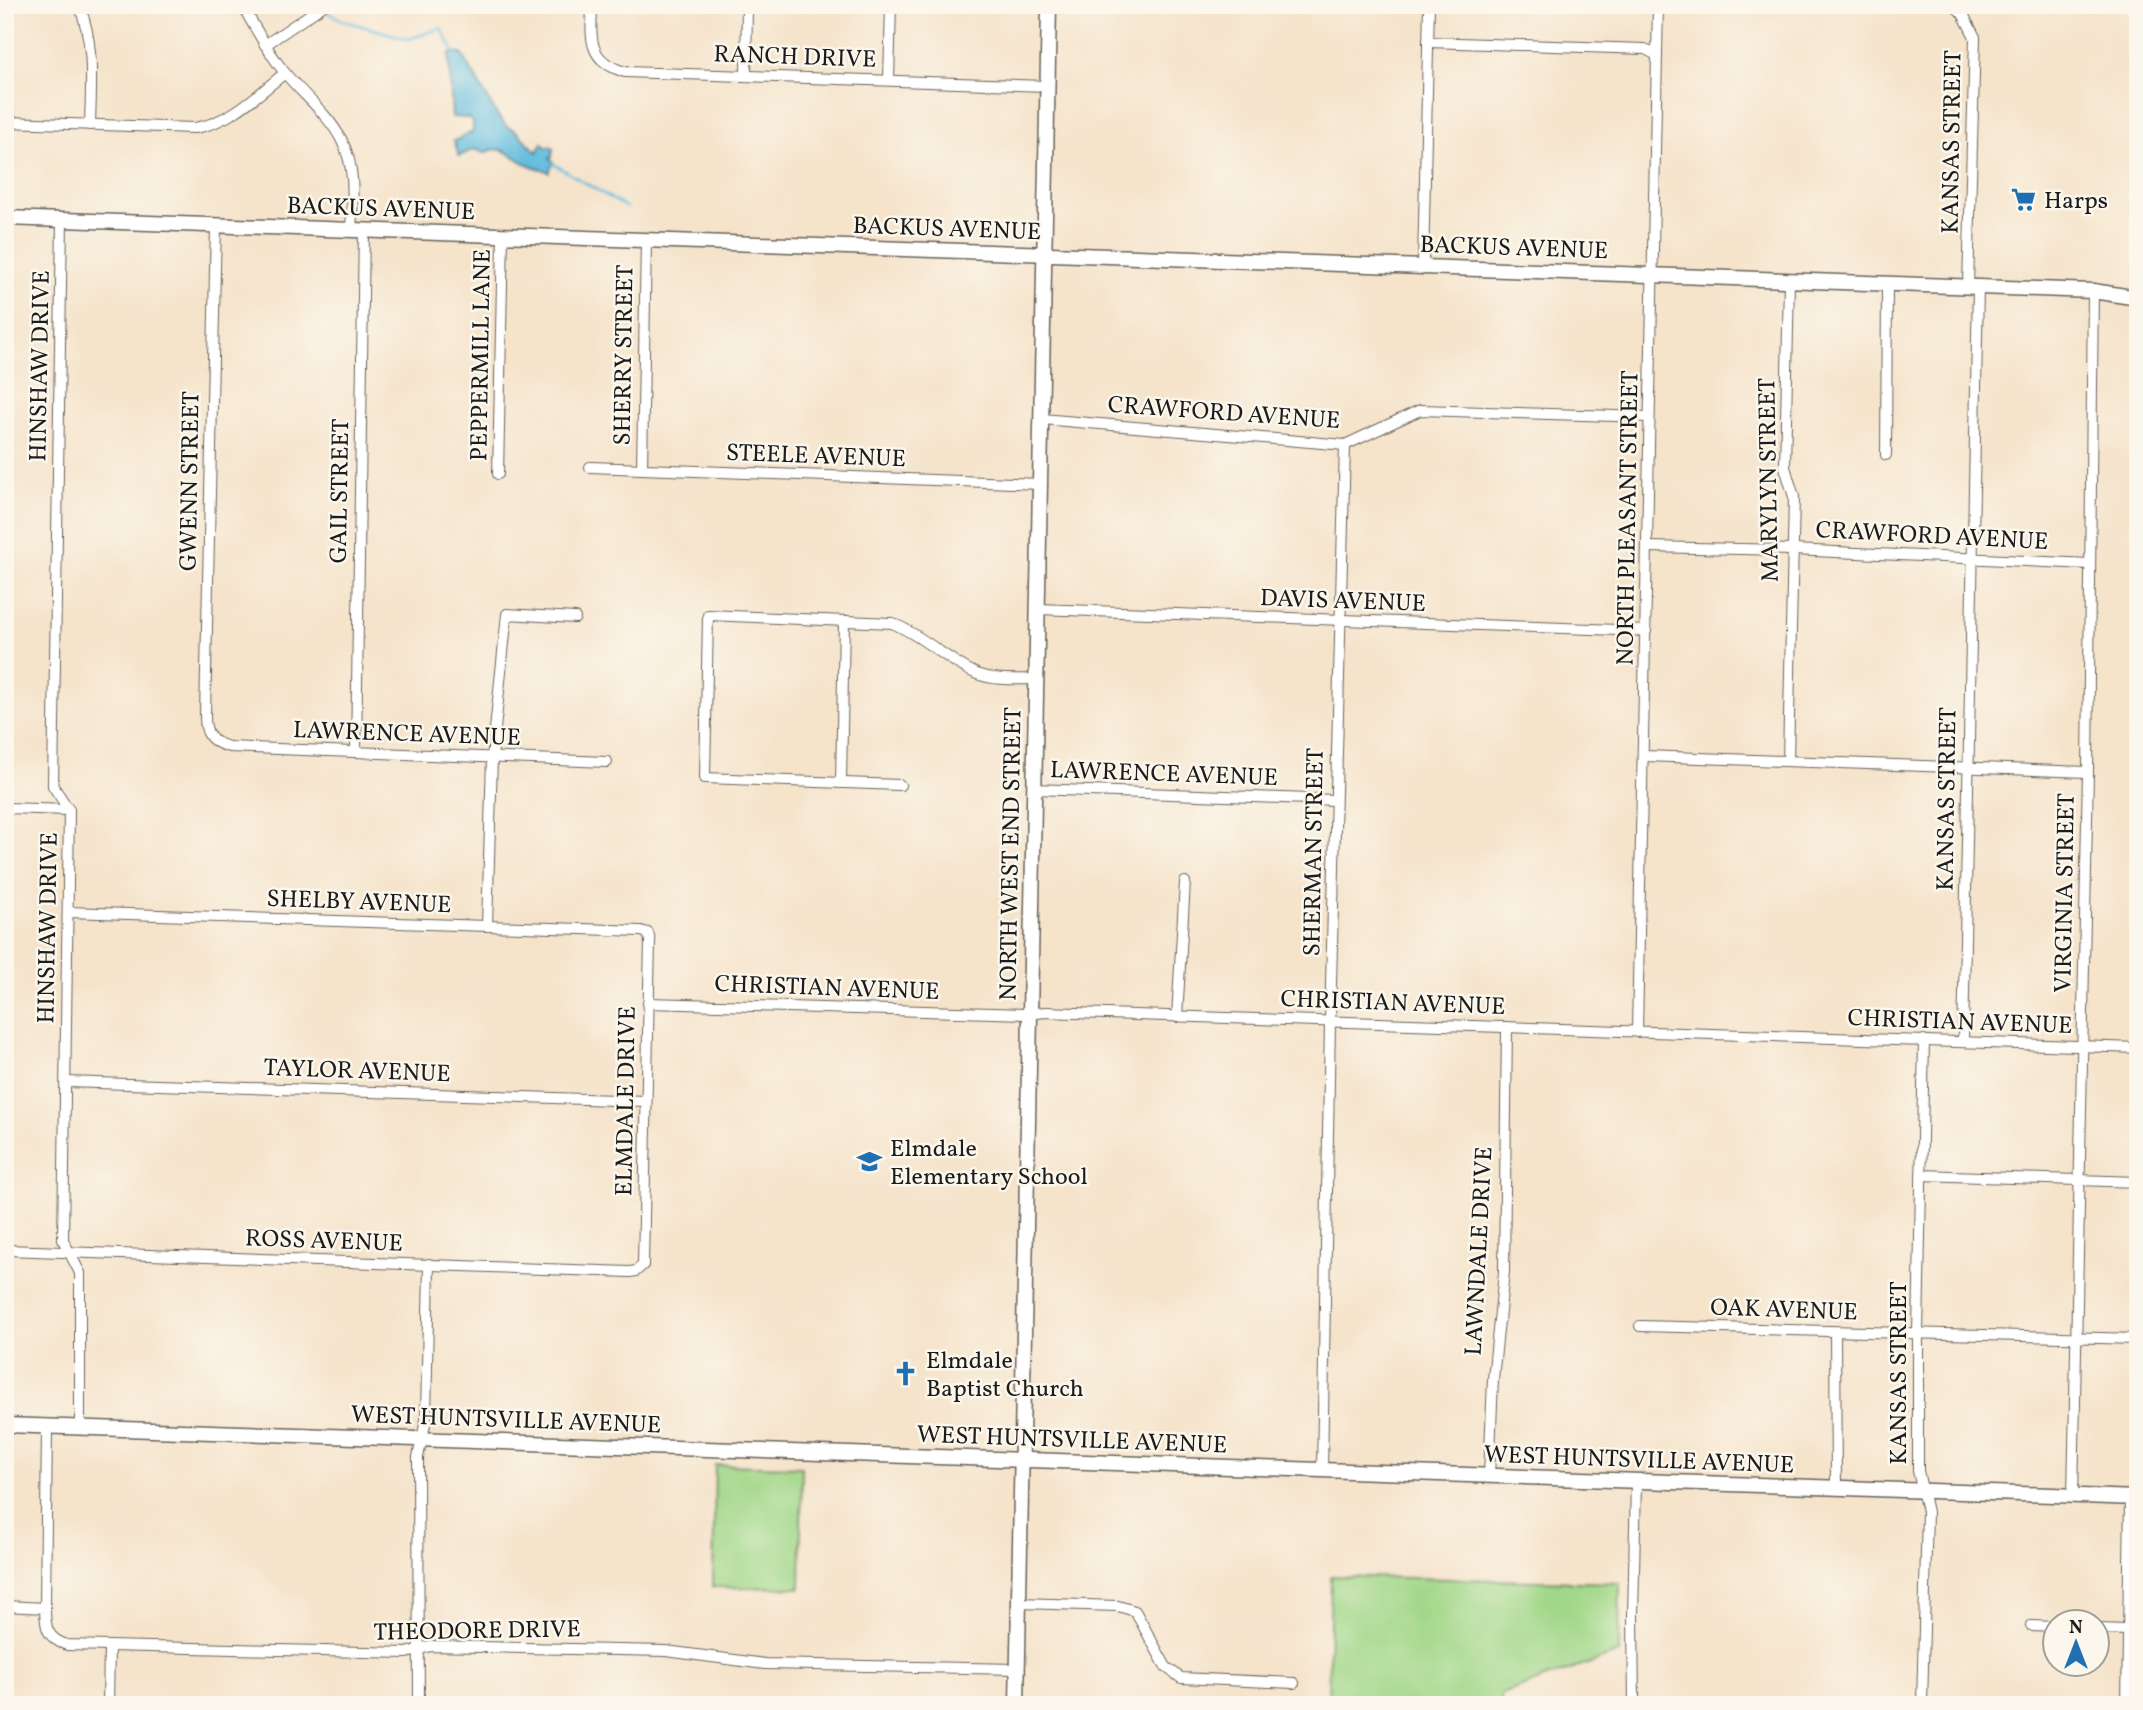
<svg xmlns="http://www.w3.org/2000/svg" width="2143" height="1710" font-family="Vollkorn,serif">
<rect width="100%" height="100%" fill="#fbf7ec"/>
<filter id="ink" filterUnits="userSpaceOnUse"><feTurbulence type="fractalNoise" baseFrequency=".0143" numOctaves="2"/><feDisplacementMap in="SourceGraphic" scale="14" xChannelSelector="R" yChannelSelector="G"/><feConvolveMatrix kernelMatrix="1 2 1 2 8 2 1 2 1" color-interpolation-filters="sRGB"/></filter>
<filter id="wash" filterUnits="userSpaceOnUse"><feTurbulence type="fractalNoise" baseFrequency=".00686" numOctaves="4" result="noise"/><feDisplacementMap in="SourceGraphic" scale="28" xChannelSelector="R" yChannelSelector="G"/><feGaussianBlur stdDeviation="1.57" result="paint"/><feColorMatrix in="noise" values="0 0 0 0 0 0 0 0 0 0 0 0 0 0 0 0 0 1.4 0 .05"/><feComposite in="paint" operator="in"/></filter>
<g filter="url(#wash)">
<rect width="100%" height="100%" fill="#f5e3ca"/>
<g fill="#a1d788" stroke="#5e7a52" stroke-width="2">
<path d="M715 1465 802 1467 800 1588 713 1587Z"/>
<path d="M1331 1576 1620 1583 1619 1653 1501 1694V1705H1328Z"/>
</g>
<path fill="#61bcdf" stroke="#3e6c7e" stroke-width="2" d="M452 53 462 54 497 115 507 127 515 130 537 152 542 143 547 148 550 146 553 148 552 157 550 158 553 162 549 172C543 169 538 168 532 166 515 161 503 141 484 153L474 149 459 156 454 141 473 132V122L468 118 452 117 449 54Z"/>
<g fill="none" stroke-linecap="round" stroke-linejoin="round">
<g stroke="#61bcdf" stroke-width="2.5">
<path d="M327 12 344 21 409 39 441 28 456 55"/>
<path d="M552 163 627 208"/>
</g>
</g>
</g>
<g filter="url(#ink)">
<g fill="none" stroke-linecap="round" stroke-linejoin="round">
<defs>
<g id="street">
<path d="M79 5C95 44 91 84 90 125"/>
<path d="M242 5C256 29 268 52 285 73 303 95 328 114 341 139 356 166 353 200 351 229"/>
<path d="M592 5C591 38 587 61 625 72L1047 86"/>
<path d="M1954 5 1963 14 1975 37 1968 287"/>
<path d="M1428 42 1645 49 1657 55"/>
<path d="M265 45 324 5"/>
<path d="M746 75 747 5"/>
<path d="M889 80 891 5"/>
<path d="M5 122 195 128C231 122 257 95 285 73"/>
<path d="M62 220 53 786 69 810 63 1240 80 1273V1428"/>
<path d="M216 225 205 716C205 735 211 742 229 747L607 762"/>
<path d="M1423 266 1429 5"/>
<path d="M1042 419 1345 445 1420 410 1649 417"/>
<path d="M1886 455 1887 285"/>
<path d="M590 467 1040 484"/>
<path d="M642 469 646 241"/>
<path d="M498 474 503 235"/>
<path d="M1647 547 1793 550 2090 564"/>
<path d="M1038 609 1646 631"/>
<path d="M356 752 364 230"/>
<path d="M1644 756 2088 772"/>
<path d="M1788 761 1794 497 1785 467 1789 281"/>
<path d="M841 783 844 621"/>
<path d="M900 785 705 778 708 615 892 623C924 636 947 661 977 674 995 681 1017 679 1037 679"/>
<path d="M1034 789 1335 800"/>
<path d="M5 808 69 810"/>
<path d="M487 926 492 758 507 614 575 618"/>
<path d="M648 1003 1029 1014 1045 1012 2138 1048"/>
<path d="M1177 1017 1185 882"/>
<path d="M1637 1032 1658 5"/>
<path d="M1963 1042 1978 287"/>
<path d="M67 1082 646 1101"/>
<path d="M1921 1175 2138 1182"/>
<path d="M5 1250 630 1272 636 1271 643 1265 650 941 648 933 641 931 68 912"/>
<path d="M1640 1326 2138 1339"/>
<path d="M1835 1332 1836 1489"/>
<path d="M1322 1471 1330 1022 1345 445"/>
<path d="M1489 1477 1493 1379 1504 1272 1507 1027"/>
<path d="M2073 1496 2088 772 2093 291"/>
<path d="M1019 1603 1118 1606 1135 1611 1166 1667 1181 1678 1294 1683"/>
<path d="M5 1606 45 1608C45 1627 47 1639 67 1645L407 1653 430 1646 666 1651 765 1664 1018 1669"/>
<path d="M45 1608 47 1427"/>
<path d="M2031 1626 2056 1627"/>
<path d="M2098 1629 2127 1630"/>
<path d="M108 1705 109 1646"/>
<path d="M419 1705 418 1457 426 1420 429 1264"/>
<path d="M1634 1705 1633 1616 1636 1482"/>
<path d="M1922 1705 1927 1512 1918 1471V1333L1924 1040"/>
<path d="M2127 1705 2130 1498"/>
</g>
<g id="secondary">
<path d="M5 218C701 239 1397 267 2093 291L2138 298"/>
<path d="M5 1425 2138 1498"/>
<path d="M1017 1705 1049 5"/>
</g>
</defs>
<use href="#street" stroke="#686259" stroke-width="12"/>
<use href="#secondary" stroke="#686259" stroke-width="17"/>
<use href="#street" stroke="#fff" stroke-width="10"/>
<use href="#secondary" stroke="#fff" stroke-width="14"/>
</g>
</g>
<defs>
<symbol id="supermarket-bare" viewBox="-9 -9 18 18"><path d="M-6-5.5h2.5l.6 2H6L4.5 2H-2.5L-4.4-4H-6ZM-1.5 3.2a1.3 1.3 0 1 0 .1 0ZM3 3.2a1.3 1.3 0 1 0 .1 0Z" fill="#1f6fb2" stroke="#fbf7ec" stroke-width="2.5" paint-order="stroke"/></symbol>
<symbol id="school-bare" viewBox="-9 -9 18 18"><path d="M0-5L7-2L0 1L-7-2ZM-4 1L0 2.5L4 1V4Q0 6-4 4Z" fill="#1f6fb2" stroke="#fbf7ec" stroke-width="2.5" paint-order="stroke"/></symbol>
<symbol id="church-bare" viewBox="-9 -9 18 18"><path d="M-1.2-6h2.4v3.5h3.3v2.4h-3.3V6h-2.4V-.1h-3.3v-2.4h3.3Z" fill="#1f6fb2" stroke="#fbf7ec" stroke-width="2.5" paint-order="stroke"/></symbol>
</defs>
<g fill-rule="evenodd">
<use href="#supermarket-bare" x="2006" y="182" width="35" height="35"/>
<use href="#school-bare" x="852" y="1144" width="35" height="35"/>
<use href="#church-bare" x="888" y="1356" width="35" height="35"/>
</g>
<g text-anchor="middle" stroke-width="5" stroke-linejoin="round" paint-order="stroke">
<g font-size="24" fill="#1c1c1c" stroke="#fbf7ec">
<text transform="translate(795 56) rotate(2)" y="8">RANCH DRIVE</text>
<text transform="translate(1951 142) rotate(-89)" y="8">KANSAS STREET</text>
<text transform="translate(381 208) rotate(2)" y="8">BACKUS AVENUE</text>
<text transform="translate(947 228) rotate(2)" y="8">BACKUS AVENUE</text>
<text transform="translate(1514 247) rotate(2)" y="8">BACKUS AVENUE</text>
<text transform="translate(480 355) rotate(-89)" y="8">PEPPERMILL LANE</text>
<text transform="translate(623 355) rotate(-89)" y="8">SHERRY STREET</text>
<text transform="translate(39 366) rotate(-89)" y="8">HINSHAW DRIVE</text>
<text transform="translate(1224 412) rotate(4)" y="8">CRAWFORD AVENUE</text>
<text transform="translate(816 455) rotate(2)" y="8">STEELE AVENUE</text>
<text transform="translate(1768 480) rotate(-91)" y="8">MARYLYN STREET</text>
<text transform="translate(189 481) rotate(-89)" y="8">GWENN STREET</text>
<text transform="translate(339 491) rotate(-89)" y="8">GAIL STREET</text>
<text transform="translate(1627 518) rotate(-89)" y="8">NORTH PLEASANT STREET</text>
<text transform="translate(1932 535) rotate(3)" y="8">CRAWFORD AVENUE</text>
<text transform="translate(1343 600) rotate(2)" y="8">DAVIS AVENUE</text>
<text transform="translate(407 733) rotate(2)" y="8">LAWRENCE AVENUE</text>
<text transform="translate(1164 773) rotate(2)" y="8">LAWRENCE AVENUE</text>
<text transform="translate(1946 799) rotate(-89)" y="8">KANSAS STREET</text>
<text transform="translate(1313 852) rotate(-89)" y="8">SHERMAN STREET</text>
<text transform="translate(1010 854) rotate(-89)" y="8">NORTH WEST END STREET</text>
<text transform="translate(2064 893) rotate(-89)" y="8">VIRGINIA STREET</text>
<text transform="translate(359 901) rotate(2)" y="8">SHELBY AVENUE</text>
<text transform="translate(47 928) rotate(-89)" y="8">HINSHAW DRIVE</text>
<text transform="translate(827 987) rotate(2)" y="8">CHRISTIAN AVENUE</text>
<text transform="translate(1393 1002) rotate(2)" y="8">CHRISTIAN AVENUE</text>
<text transform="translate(1960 1021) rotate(2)" y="8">CHRISTIAN AVENUE</text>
<text transform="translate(357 1070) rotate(2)" y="8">TAYLOR AVENUE</text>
<text transform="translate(625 1101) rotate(-89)" y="8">ELMDALE DRIVE</text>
<text transform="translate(324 1240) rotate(2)" y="8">ROSS AVENUE</text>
<text transform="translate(1478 1251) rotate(-87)" y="8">LAWNDALE DRIVE</text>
<text transform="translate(1784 1309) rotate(2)" y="8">OAK AVENUE</text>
<text transform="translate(1898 1373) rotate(-90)" y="8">KANSAS STREET</text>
<text transform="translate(506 1419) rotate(2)" y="8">WEST HUNTSVILLE AVENUE</text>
<text transform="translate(1072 1439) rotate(2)" y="8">WEST HUNTSVILLE AVENUE</text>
<text transform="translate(1639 1459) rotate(2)" y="8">WEST HUNTSVILLE AVENUE</text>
<text transform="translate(477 1630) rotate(-1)" y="8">THEODORE DRIVE</text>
</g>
<g font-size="24" fill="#1c1c1c" stroke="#fbf7ec" text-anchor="start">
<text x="2044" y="208">Harps</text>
<text x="890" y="1156">Elmdale<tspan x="890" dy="28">Elementary School</tspan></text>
<text x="926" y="1368">Elmdale<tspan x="926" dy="28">Baptist Church</tspan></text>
</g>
</g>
<rect width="2143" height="1710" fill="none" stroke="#fbf7ec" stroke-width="28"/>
<g transform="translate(2076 1643)"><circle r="33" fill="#fbf7ec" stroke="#a29f99" stroke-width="2"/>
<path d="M0-5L12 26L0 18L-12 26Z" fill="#1f6fb2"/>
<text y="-10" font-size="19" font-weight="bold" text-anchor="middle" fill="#1c1c1c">N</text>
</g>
</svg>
